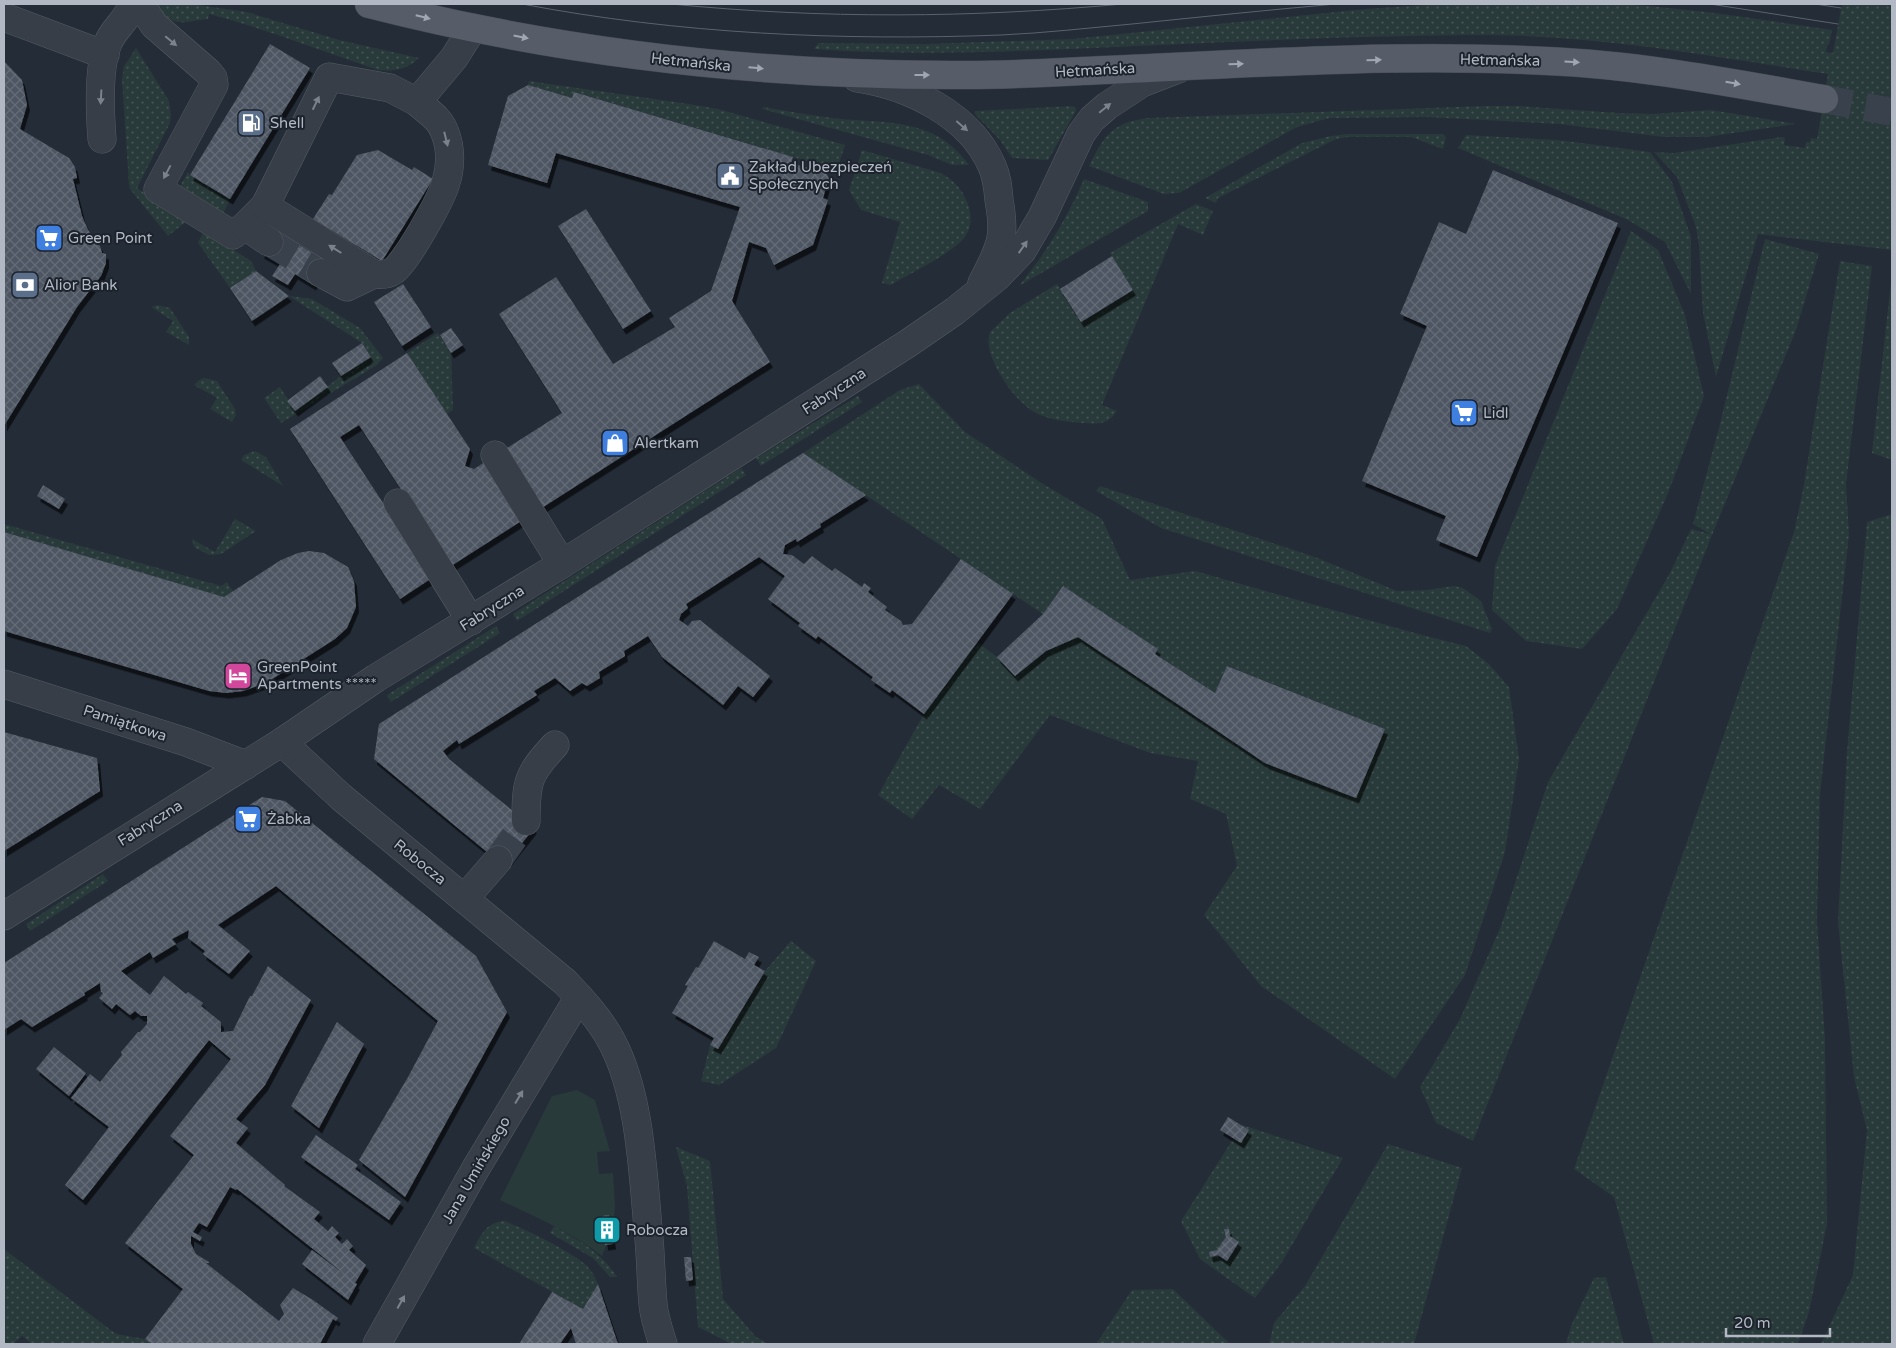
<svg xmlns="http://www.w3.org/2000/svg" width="1896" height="1348" font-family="'Varela Round',sans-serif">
<defs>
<pattern id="grass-dots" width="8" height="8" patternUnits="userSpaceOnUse" patternTransform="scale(1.25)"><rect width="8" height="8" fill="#293a3a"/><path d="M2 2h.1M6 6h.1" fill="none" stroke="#465455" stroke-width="1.8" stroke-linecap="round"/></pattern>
<pattern id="building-cross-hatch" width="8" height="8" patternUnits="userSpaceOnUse" patternTransform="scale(1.25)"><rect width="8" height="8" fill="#4d5662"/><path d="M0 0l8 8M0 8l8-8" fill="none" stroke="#646c77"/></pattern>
<filter id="shadow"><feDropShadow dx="3" dy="5.5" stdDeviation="0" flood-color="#0009"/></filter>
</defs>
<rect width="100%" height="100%" fill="#242c37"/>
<g fill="url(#grass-dots)">
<path d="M156 4H191L247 12 339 40 419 58C408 69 393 72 378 70 322 51 266 29 209 14L208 19C183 22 171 29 156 4Z"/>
<path d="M1442 4C1510 4 1580 0 1648 6 1710 11 1771 21 1832 30L1829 45H1827L1826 52 1833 53 1842 4H1892V250L1758 234 1716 377 1703 313 1699 246 1696 227 1677 177 1654 152 1674 153 1782 137 1785 138 1784 145 1805 148 1806 142H1810L1811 138 1817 139 1828 74C1711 56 1592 34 1473 35 1369 36 1265 40 1161 45 1045 50 929 57 814 49L818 43 925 44 1072 39 1365 9Z"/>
<path d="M136 48 169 101 171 115 170 123 137 188 187 221 168 236 130 189 129 185 122 79 124 66Z"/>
<path d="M529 81 689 104 718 109 845 145 837 170 575 92 572 98 528 85Z"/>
<path d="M1073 106 1076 108V111L1048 160 1012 158 1000 140 975 114V111Z"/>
<path d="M1484 106H1518L1619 113 1652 114 1711 110 1796 124 1706 137H1664L1559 124 1427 117 1329 118 1297 127 1179 193 1164 194 1089 166C1105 134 1112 123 1148 118Z"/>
<path d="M763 107C786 111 809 115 832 118 885 124 934 116 969 165H952L928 155 762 109Z"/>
<path d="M1348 134H1443L1446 137 1443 149 1411 137H1348L1336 139 1218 198 1216 203 1205 198 1302 143 1331 136Z"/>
<path d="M1466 135 1558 140 1650 152 1672 182 1691 237V294L1665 242 1626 219 1458 148Z"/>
<path d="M862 150 941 173C955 181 965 192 969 208 972 217 971 229 965 237 954 252 908 275 890 285L882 283 900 222 861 210 849 190Z"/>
<path d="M188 172 190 175 230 199 223 214 179 188Z"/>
<path d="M1084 179 1148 202V211L1019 286C1047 251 1066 220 1084 179Z"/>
<path d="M1196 204 1213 211 1203 235 1178 224 1102 405 1117 411C1108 425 1098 424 1083 423 1067 422 1049 420 1034 412 1015 401 993 369 989 347 988 342 989 336 990 332L1010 313 1057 284 1081 322 1133 290 1110 253Z"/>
<path d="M204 231 251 261 256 271 230 288 198 243Z"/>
<path d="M1631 231 1658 250 1685 315 1704 396 1669 491 1617 609 1582 649 1526 641 1492 610 1495 566Z"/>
<path d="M1765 239 1819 254 1796 330 1712 535 1473 1141 1436 1123 1420 1087 1460 1019 1501 926 1548 782 1670 573 1691 529 1710 534 1693 524 1720 424Z"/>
<path d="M1840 261 1872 266 1846 484 1849 534 1820 794 1817 921 1825 1040 1827 1224 1809 1312 1798 1344H1654L1614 1197 1574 1169 1794 532 1803 490Z"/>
<path d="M1892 273V460L1872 453Z"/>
<path d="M289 296 312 299 360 328 383 358 377 365 281 423 264 398 280 387 295 411 341 376 371 357 362 343Z"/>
<path d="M157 305 170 308 189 337V345L166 332 173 321 151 307Z"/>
<path d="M438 333 451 353 453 410 447 414 407 353Z"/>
<path d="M204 378 217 381 235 409 236 415 232 422 210 409 217 398 194 385 199 380Z"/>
<path d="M919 384 965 432 1043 484 1102 519 1130 580 1195 571 1422 635 1466 646 1489 664 1509 687 1519 759 1505 852 1465 975 1395 1079 1261 986 1204 915 1237 866 1226 814 1190 799 1198 761 1150 753 1050 715 980 809 939 785 912 819 878 795 924 714 977 642 997 657 1015 676 1046 651 1078 637 1265 763 1355 798 1385 729 1228 666 1215 693 1155 654 1157 649 1063 586 1043 614 803 453 900 390Z"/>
<path d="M858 396 862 402 761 466 756 458Z"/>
<path d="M255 451 266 457 283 486 241 460 244 455Z"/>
<path d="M741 468 746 475 517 621 513 614Z"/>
<path d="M1100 486 1315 557 1397 591 1427 590 1454 586 1463 588 1481 601 1492 629 1490 633 1161 528 1096 491Z"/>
<path d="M1892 514V1344H1821L1853 1275 1867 1130 1854 1077 1838 922 1847 752 1867 522Z"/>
<path d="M235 519 256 531 221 554 209 555 194 547 192 539 215 552Z"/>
<path d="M4 524 221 586 227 582 233 591 224 597 4 532Z"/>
<path d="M496 626 500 633 391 702 387 695Z"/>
<path d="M103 874 108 881 30 931 26 924Z"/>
<path d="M791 941 816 961 776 1048 719 1085 701 1081 710 1045 718 1049 765 971Z"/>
<path d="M1242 1125 1343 1158 1282 1262 1255 1298 1200 1259 1181 1221Z"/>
<path d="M1388 1144 1462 1168 1414 1344H1269L1274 1323 1305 1286Z"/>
<path d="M676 1147 710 1161 723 1299 756 1337 769 1344H732L698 1327 687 1186Z"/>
<path d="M504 1221C524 1228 570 1251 586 1265 592 1271 595 1277 598 1284L583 1309 474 1248C482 1233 486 1223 504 1221Z"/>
<path d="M554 1226C579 1240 601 1252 617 1277H610L593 1258 550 1233Z"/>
<path d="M4 1249 116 1334 145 1339 152 1344H32L22 1336 13 1344H4Z"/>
<path d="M1606 1277 1624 1344H1566L1571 1326 1594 1278Z"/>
<path d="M1173 1289 1230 1344H1096L1132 1290Z"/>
</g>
<path fill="#293a3a" d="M577 1090 595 1100 610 1151 597 1152 599 1174 613 1173 615 1207 613 1229 602 1256C571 1232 535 1217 500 1200L552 1096Z"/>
<g fill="url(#building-cross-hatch)" filter="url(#shadow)">
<path d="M270 44 310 68 230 199 190 175Z"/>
<path d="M4 61 22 80 27 105 20 129 69 158 75 167 77 178 73 179 82 216 88 230 100 246 102 253 106 254V263L101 276 77 307 4 426Z"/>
<path d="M528 85 572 98 574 92 793 157 791 163 826 173 829 178 823 198 828 200 813 245 774 265 766 248 749 242 732 301 770 362 451 566 359 425 340 437 432 578 400 599 290 429 407 353 470 449 465 466 474 469 562 413 499 314 556 277 613 364 675 327 669 318 711 291 740 207 556 153 547 183 488 165 508 96Z"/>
<path d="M378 150 412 170 414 167 433 179 382 261 313 219 329 194 332 195 357 155Z"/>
<path d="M1493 170 1618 223 1477 557 1436 540 1446 516 1362 481 1427 326 1400 314 1439 222 1466 234Z"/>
<path d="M586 209 651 311 623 329 558 226Z"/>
<path d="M275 230 327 262 313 285 295 274 288 285 272 276 280 264 261 253Z"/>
<path d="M1112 256 1133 290 1081 322 1060 289Z"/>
<path d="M256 271 289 296 252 321 230 288Z"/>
<path d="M403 284 431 327 402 346 374 302Z"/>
<path d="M451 328 463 345 451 353 440 335Z"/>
<path d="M362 343 371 357 341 376 332 363Z"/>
<path d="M320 376 328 387 295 411 287 401Z"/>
<path d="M803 453 866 495 820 524 821 527 797 542 796 539 785 545 783 554 792 555 804 564 812 556 832 571 835 568 862 587 864 583 871 588 868 592 887 607 885 610 901 621 903 625 912 624 961 559 1013 594 924 714 892 690 890 693 871 680 873 677 818 636 816 639 798 626 800 623 768 599 785 576 759 557 686 604 688 608 681 614 679 620 688 626 692 621 700 620 770 676 753 697 738 686 723 705 662 657 648 636 624 651 625 656 599 672 600 678 587 686 582 683 570 691 555 678 534 691 537 695 459 744 457 740 443 751 449 759 534 828 504 866 374 759 379 724Z"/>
<path d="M43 485 65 499 59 509 37 496Z"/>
<path d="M4 532 224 597 281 560 298 553 309 551 324 553 348 567 354 581 356 607 347 628 335 639 266 683 243 691 226 693 209 691 4 631Z"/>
<path d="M1063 586 1158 649 1155 654 1215 693 1227 666 1385 729 1356 798 1265 763 1078 637 1046 651 1015 676 997 657 1043 614Z"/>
<path d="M4 732 97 758 100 791 4 851Z"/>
<path d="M262 797 285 801 476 956 507 1012 405 1197 359 1160 408 1077 438 1021 276 886 218 925 250 951 229 974 203 954 205 951 188 938 189 930 172 939 176 944 153 958 150 952 121 971 150 995 164 976 186 994 188 992 203 1003 201 1006 221 1022V1032L233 1031 250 996H252L268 966 311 1000 265 1085 236 1119 248 1128 236 1143 285 1185 284 1186 320 1212 314 1219 328 1231 332 1226 339 1233 335 1237 342 1244 347 1239 353 1246 349 1250 366 1265 355 1283 357 1284 348 1300 302 1264 312 1250 347 1276 264 1210 237 1189 236 1190 230 1187 207 1227 199 1223 193 1232 202 1237 200 1241 191 1236V1244L196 1254 209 1262V1263H206L279 1321 284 1314 280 1305 293 1288 313 1300 338 1318 336 1321 333 1319 320 1344H152L145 1339 183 1289 125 1243 194 1155 170 1136 231 1059 209 1040 83 1200 65 1185 109 1127 71 1098 90 1074 100 1082 122 1055 121 1052 138 1032H140L147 1024V1016H141L135 1011 130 1015 116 1004 112 1009 99 998 103 993 101 992 100 983 84 993 85 995 32 1027 21 1019 4 1030V963Z"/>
<path d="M714 941 745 959 749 952 759 957 754 965 765 971 718 1049 710 1045 714 1038 672 1013 688 986 685 985 696 967 698 968Z"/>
<path d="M337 1022 364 1044 319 1128 291 1106Z"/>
<path d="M54 1047 86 1073 69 1096 36 1069Z"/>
<path d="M1228 1117 1249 1130 1241 1143 1220 1130Z"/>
<path d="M316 1135 358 1165 355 1169 401 1202 389 1220 301 1157Z"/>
<path d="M609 1215 613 1244 605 1245 602 1216Z"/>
<path d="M1224 1229H1229L1230 1236 1239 1242 1227 1261 1218 1255 1210 1257 1209 1252 1217 1250 1226 1237Z"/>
<path d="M684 1257H691L693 1280 686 1281Z"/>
<path d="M598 1284 618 1344H576L571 1328 560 1344H519L552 1292 583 1309Z"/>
</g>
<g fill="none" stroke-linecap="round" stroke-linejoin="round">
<g stroke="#39414c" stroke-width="28" stroke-dasharray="28 14" stroke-linecap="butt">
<path d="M269 242 321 273"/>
<path d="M498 860 526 821"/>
</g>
<path stroke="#39414c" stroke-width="28" stroke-dasharray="28 14" stroke-linecap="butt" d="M1824 99 1892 112"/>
<defs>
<g id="minor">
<path d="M140 4 154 25 208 72 213 78 214 85 158 189 233 235 245 226 265 206"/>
<path d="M4 17 105 55"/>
<path d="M857 78C910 86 970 115 992 166 997 177 998 188 999 200 1001 211 1003 226 1001 238 998 254 989 269 982 283"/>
<path d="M417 102C428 112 440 118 445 133 451 148 451 167 446 182 442 198 406 263 393 271 387 275 381 275 374 274L265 206 329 77 390 88 417 102 454 58 473 28"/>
<path d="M102 139C100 113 98 67 108 43 114 28 128 20 132 4"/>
<path d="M245 226 269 242"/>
<path d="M321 273 347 287 374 274"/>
<path d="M495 455 562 564"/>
<path d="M398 503 471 621"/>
<path d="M4 684 186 742 246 765"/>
<path d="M282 742 341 797 565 982C583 1001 600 1019 612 1042 641 1097 643 1177 649 1239 651 1261 651 1282 653 1304 654 1317 659 1331 663 1344"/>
<path d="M526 821C526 781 528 774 555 745"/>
<path d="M465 898 498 860"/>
<path d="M4 916 282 742 376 678 562 564 907 344 955 311 997 277 1022 251 1042 217 1081 134 1092 119 1107 106 1142 83 1178 69"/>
<path d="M377 1344 476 1168 579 997"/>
</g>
<path id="major" d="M369 4C565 54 765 76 967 75 1021 75 1074 71 1128 69 1268 62 1408 54 1547 61 1641 65 1732 83 1824 99"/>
</defs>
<use href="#minor" stroke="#555c65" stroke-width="29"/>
<use href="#major" stroke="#414751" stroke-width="29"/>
<use href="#minor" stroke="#373e48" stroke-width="28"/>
<use href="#major" stroke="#565d68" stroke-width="28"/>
<g stroke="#5a626e" stroke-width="1">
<path d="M522 4C679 34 842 41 1001 35 1045 33 1088 28 1132 24 1200 17 1268 10 1336 4"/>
<path d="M671 4C822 19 972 18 1123 4"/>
<path d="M1710 4 1838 24"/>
<path d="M1815 4 1841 8"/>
</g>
</g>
<defs><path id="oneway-solid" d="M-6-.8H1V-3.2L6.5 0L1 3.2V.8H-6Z" transform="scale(1.25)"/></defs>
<g fill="#a0a7b2">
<use href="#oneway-solid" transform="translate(423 17) rotate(14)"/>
<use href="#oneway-solid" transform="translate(521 37) rotate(11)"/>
<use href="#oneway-solid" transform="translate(1374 60) rotate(-1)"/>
<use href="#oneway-solid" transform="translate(1572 62) rotate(4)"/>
<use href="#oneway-solid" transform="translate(1236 64) rotate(-2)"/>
<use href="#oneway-solid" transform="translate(756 68) rotate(5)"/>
<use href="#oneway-solid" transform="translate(922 75)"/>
<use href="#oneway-solid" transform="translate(1733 83) rotate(10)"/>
</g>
<g fill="#7b828c">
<use href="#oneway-solid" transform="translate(171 41) rotate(40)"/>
<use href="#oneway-solid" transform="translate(101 97) rotate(93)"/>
<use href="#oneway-solid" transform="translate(316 103) rotate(-64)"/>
<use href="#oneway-solid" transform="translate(1105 108) rotate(-39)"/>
<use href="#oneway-solid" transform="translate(962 126) rotate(41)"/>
<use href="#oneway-solid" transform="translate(446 139) rotate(76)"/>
<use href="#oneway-solid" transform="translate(167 172) rotate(118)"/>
<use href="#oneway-solid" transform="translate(1023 247) rotate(-55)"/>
<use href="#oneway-solid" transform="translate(335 249) rotate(-148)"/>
<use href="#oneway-solid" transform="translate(519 1097) rotate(-59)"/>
<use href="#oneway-solid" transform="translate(401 1302) rotate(-61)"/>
</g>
<defs>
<symbol id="fuel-square" viewBox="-11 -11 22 22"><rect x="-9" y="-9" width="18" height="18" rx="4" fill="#5c6f8a" stroke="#1d232c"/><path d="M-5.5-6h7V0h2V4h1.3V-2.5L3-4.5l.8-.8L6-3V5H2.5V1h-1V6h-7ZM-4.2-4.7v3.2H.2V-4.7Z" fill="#fff"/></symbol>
<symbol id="civic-square" viewBox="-11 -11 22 22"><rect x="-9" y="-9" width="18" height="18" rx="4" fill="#5c6f8a" stroke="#1d232c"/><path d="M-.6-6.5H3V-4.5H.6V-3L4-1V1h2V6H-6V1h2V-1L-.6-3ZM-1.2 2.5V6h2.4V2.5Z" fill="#fff"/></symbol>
<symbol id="supermarket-square" viewBox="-11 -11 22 22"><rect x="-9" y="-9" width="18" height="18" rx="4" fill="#3f7fe0" stroke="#1d232c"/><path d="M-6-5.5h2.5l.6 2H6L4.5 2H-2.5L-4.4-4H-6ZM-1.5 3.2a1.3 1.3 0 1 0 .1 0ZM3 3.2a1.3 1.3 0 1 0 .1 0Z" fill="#fff"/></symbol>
<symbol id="bank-square" viewBox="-11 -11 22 22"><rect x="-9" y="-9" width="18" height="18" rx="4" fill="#5c6f8a" stroke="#1d232c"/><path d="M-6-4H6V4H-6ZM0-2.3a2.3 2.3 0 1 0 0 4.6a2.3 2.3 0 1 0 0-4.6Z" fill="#fff"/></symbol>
<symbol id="shop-square" viewBox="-11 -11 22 22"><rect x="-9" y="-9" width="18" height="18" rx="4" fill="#3f7fe0" stroke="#1d232c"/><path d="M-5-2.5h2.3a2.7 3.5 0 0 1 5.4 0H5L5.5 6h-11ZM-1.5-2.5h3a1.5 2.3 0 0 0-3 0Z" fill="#fff"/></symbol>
<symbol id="hotel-square" viewBox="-11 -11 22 22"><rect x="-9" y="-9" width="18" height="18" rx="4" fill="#d1479c" stroke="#1d232c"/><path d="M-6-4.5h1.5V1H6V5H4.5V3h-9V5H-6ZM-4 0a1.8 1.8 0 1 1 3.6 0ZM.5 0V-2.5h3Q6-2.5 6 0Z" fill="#fff"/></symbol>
<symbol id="building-square" viewBox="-11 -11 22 22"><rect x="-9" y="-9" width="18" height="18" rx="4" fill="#0f9aa8" stroke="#1d232c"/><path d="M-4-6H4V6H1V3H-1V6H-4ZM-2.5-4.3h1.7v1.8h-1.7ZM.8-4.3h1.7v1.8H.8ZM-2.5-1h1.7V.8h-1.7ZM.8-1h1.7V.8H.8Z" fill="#fff"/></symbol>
</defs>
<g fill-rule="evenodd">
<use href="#fuel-square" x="235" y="107" width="32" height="32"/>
<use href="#civic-square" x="714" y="160" width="32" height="32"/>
<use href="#supermarket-square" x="33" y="222" width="32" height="32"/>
<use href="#bank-square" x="9" y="269" width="32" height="32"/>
<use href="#supermarket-square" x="1448" y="397" width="32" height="32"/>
<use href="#shop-square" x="599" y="427" width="32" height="32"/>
<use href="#hotel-square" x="222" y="660" width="32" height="32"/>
<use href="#supermarket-square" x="232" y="803" width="32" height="32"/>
<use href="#building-square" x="591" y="1214" width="32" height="32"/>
</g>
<g text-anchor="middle" stroke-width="4" stroke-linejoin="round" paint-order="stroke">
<g font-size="15" fill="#b2b9c4" stroke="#1d232c">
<text transform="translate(1500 60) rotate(1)" y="5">Hetmańska</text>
<text transform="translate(691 62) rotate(6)" y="5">Hetmańska</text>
<text transform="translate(1095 70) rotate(-3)" y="5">Hetmańska</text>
<text transform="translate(834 391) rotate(-33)" y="5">Fabryczna</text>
<text transform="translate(492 608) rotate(-32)" y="5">Fabryczna</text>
<text transform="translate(125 723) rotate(18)" y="5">Pamiątkowa</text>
<text transform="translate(150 823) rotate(-32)" y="5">Fabryczna</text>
<text transform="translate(420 862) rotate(39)" y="5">Robocza</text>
<text transform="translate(476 1170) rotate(-60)" y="5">Jana Umińskiego</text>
</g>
<g font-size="15" fill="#b2b9c4" stroke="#1d232c" text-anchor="start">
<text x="270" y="128">Shell</text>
<text x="749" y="172">Zakład Ubezpieczeń<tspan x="749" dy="17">Społecznych</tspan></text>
<text x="68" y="243">Green Point</text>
<text x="44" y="290">Alior Bank</text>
<text x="1483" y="418">Lidl</text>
<text x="634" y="448">Alertkam</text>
<text x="257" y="672">GreenPoint<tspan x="257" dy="17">Apartments *****</tspan></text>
<text x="267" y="824">Żabka</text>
<text x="626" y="1235">Robocza</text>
</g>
</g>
<rect width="1896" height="1348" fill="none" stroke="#b2b9c4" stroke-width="10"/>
<path d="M1726 1328v8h104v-8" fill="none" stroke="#b2b9c4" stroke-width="2.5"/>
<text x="1734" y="1328" font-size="15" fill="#b2b9c4" stroke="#1d232c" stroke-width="4" paint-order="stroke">20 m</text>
</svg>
